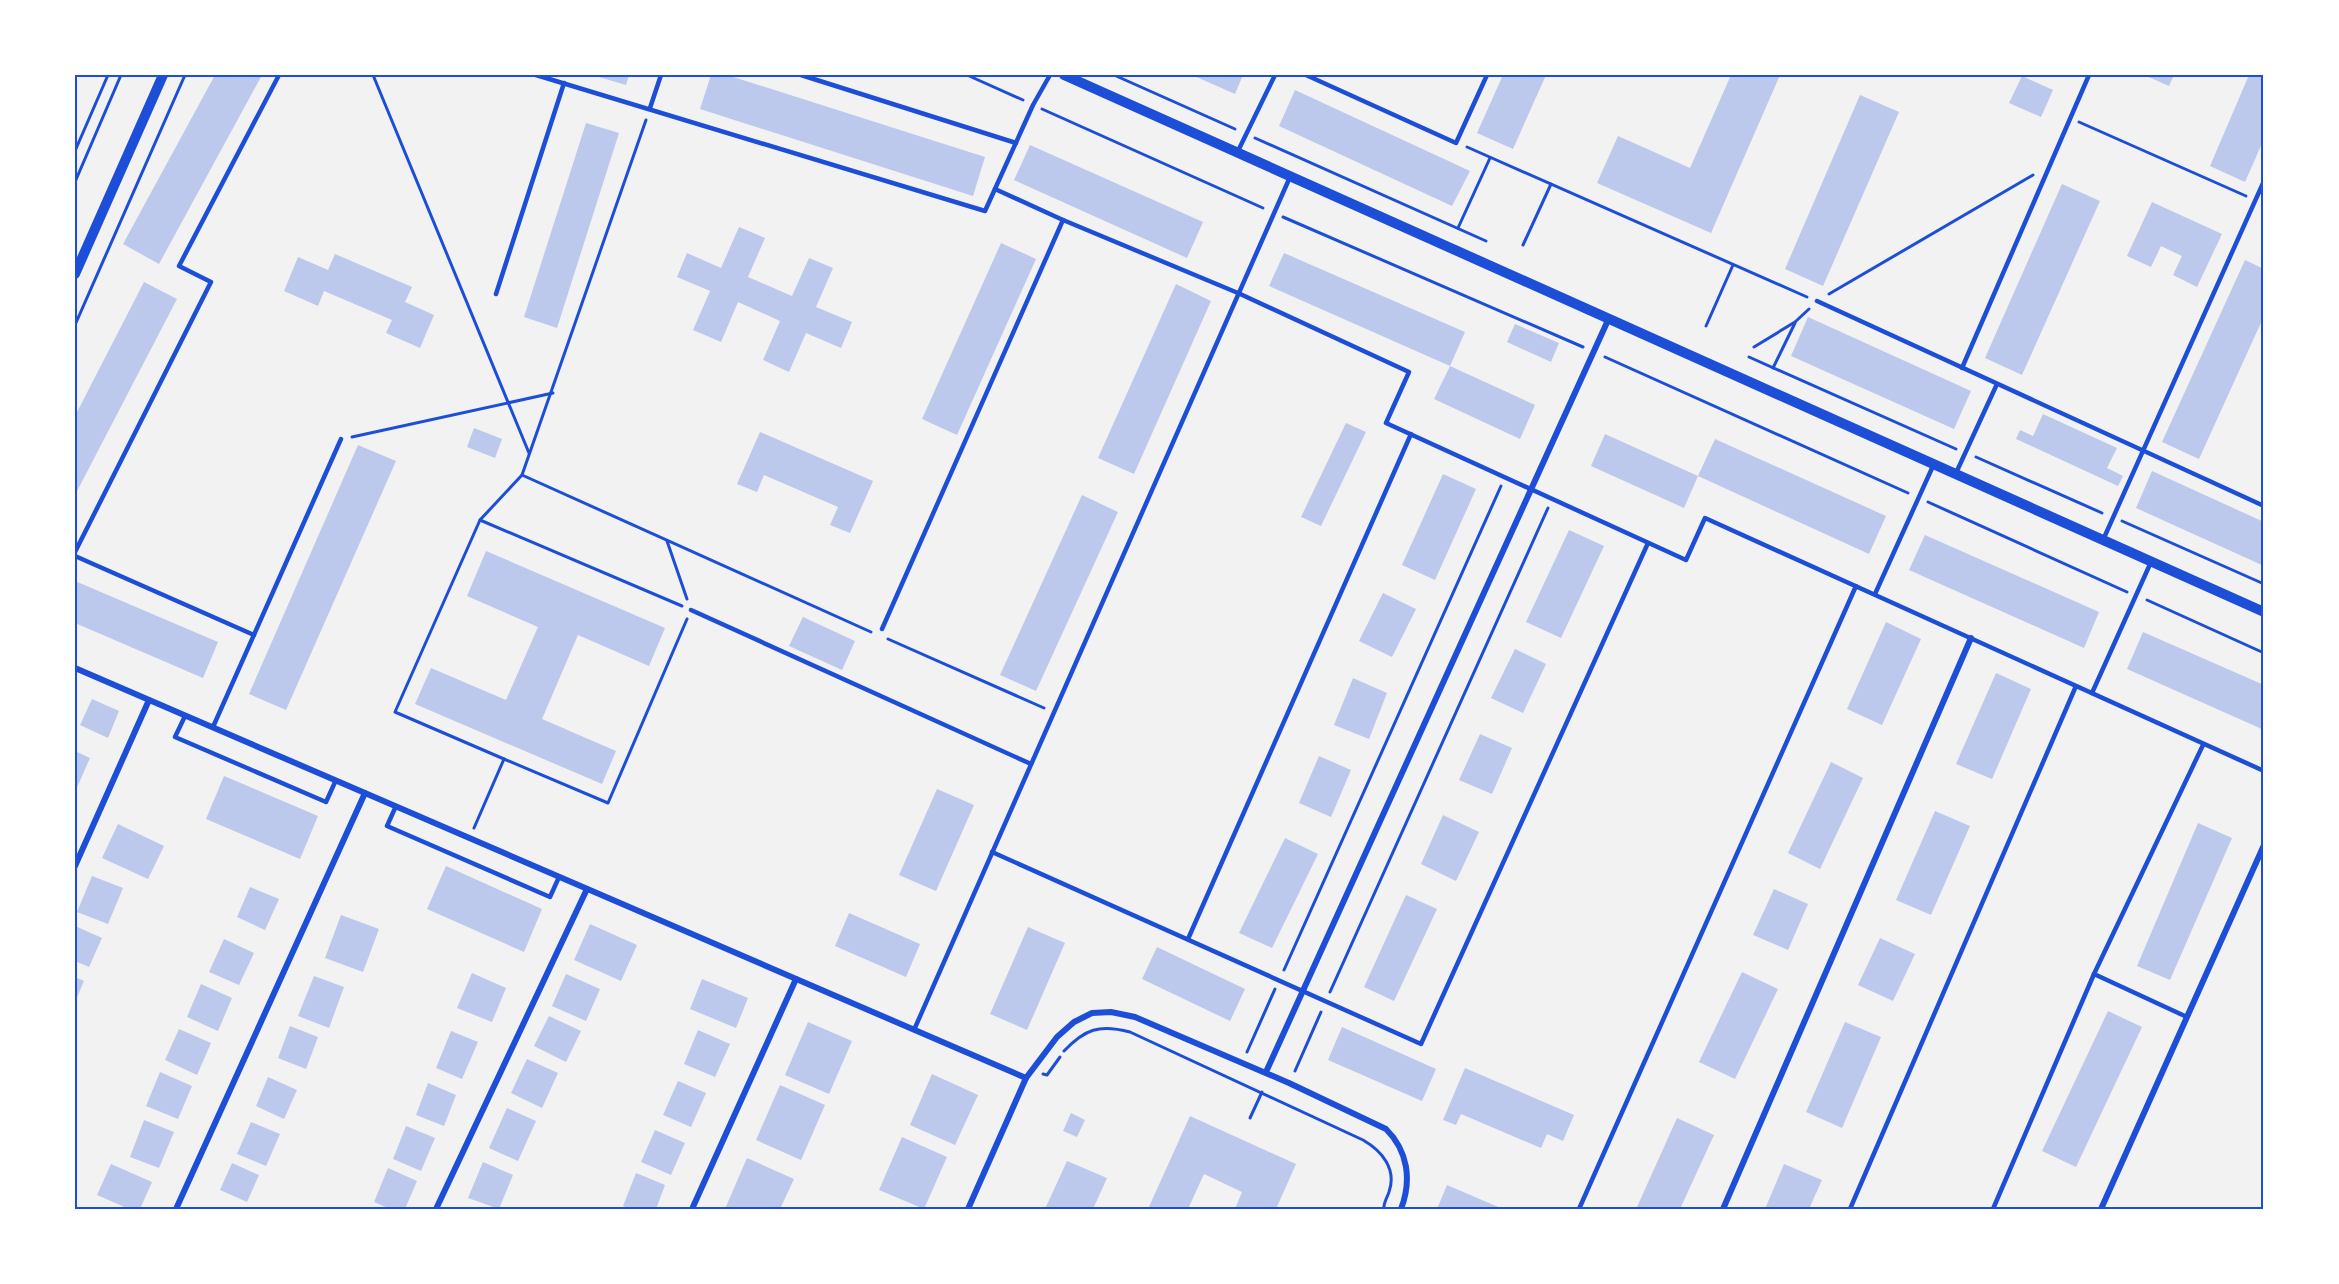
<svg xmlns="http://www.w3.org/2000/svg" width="2339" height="1284" font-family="'DejaVu Sans',sans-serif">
<rect width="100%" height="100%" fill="#f2f2f2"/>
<g fill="#bdc9ec">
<path d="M215 75H262L159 264 123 244Z"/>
<path d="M592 75H629L626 85Z"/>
<path d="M711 75H727L985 157 973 196 700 109Z"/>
<path d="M1192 75H1243L1235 94Z"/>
<path d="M1503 75H1546L1513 149 1477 133Z"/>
<path d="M1731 75H1780L1711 233 1597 183 1618 136 1690 168Z"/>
<path d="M2144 75H2174L2169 86Z"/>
<path d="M2249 75H2264V139L2245 182 2210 166Z"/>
<path d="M2022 76 2053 90 2041 117 2009 103Z"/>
<path d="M1295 90 1470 171 1452 206 1279 126Z"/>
<path d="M1860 95 1899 112 1823 286 1785 269Z"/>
<path d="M586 123 619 133 557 328 524 317Z"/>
<path d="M1030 145 1203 222 1187 258 1014 180Z"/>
<path d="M2062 184 2100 201 2022 375 1985 358Z"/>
<path d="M2152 202 2222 234 2197 287 2173 275 2182 256 2161 246 2151 267 2127 256Z"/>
<path d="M739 227 765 238 748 277 792 296 809 258 833 268 816 307 852 322 841 348 806 333 789 372 763 360 780 321 738 302 721 342 693 330 710 291 677 277 687 253 721 268Z"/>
<path d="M1001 243 1036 259 957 435 922 419Z"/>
<path d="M1284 253 1465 332 1450 366 1535 405 1520 439 1434 399 1450 366 1269 286Z"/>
<path d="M335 254 412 287 405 302 434 315 420 348 386 333 392 320 324 291 318 306 284 291 298 257 328 270Z"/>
<path d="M2245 260 2264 269V316L2199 459 2162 442Z"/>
<path d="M144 282 177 299 75 495V416Z"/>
<path d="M1176 284 1211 301 1134 474 1098 458Z"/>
<path d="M1808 317 1971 391 1954 429 1791 356Z"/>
<path d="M1515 324 1559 343 1551 362 1507 342Z"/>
<path d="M2043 414 2117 448 2107 468 2123 476 2118 486 2016 439 2020 430 2033 436Z"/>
<path d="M1346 423 1366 432 1321 526 1301 517Z"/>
<path d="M474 428 502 439 495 458 467 447Z"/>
<path d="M760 432 873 481 850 533 830 525 838 507 764 475 757 492 737 484Z"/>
<path d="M1605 434 1698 476 1684 508 1591 466Z"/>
<path d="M1715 439 1886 516 1869 554 1698 476Z"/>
<path d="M358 445 396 461 286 710 249 694Z"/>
<path d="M2152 471 2264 522V566L2136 508Z"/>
<path d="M1443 474 1476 489 1435 580 1402 565Z"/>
<path d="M1082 495 1118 512 1036 691 1000 675Z"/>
<path d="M1569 530 1604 546 1561 638 1526 622Z"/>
<path d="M1925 535 2099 612 2084 648 1909 570Z"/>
<path d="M486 551 665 628 649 666 578 635 542 719 616 751 602 784 415 704 431 668 506 700 538 627 467 596Z"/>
<path d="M75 581 218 642 203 678 75 623Z"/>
<path d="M1383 593 1416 609 1392 657 1359 641Z"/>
<path d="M803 617 855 641 842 670 789 646Z"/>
<path d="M1886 622 1921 639 1882 725 1847 709Z"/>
<path d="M2143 632 2264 685V730L2127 669Z"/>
<path d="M1515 649 1546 664 1523 713 1491 698Z"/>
<path d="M1996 673 2031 689 1992 779 1956 764Z"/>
<path d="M1353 678 1387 693 1369 739 1334 725Z"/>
<path d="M92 699 119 711 108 738 80 725Z"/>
<path d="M1480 734 1512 748 1492 794 1459 780Z"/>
<path d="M75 751 90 758 75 792Z"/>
<path d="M1319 756 1351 770 1331 817 1299 803Z"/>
<path d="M1831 762 1863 778 1820 869 1788 853Z"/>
<path d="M224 776 318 816 300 859 206 819Z"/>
<path d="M937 789 974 805 936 891 899 875Z"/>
<path d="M1935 811 1970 826 1931 915 1896 900Z"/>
<path d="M1443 815 1479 832 1456 881 1421 864Z"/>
<path d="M2198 823 2232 838 2170 980 2137 966Z"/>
<path d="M118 824 164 846 148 879 102 858Z"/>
<path d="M1285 838 1318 854 1272 948 1239 933Z"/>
<path d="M446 866 542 909 524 952 427 909Z"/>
<path d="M92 876 123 888 108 924 77 912Z"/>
<path d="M250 887 279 899 265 930 237 917Z"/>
<path d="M1774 889 1808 904 1788 950 1753 935Z"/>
<path d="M1406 895 1437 909 1394 1001 1364 987Z"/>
<path d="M849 913 920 944 906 977 835 946Z"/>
<path d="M341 915 379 929 363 972 325 958Z"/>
<path d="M590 924 637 945 621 981 574 960Z"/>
<path d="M75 926 102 938 89 967 75 961Z"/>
<path d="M1028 927 1065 943 1027 1030 990 1014Z"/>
<path d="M1880 938 1915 954 1893 1001 1858 985Z"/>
<path d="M224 939 254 953 239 985 209 972Z"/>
<path d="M1157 947 1245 989 1230 1021 1142 979Z"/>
<path d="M1742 972 1778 989 1735 1079 1699 1062Z"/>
<path d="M472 973 506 988 492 1022 457 1008Z"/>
<path d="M566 974 600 989 586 1021 552 1006Z"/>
<path d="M314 976 344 987 329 1028 298 1016Z"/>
<path d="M75 977 84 981 75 1002Z"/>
<path d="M702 979 748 998 736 1028 690 1009Z"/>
<path d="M201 984 232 998 218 1031 187 1017Z"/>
<path d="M2108 1011 2142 1027 2076 1167 2042 1151Z"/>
<path d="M549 1016 581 1031 566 1062 534 1046Z"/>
<path d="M808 1022 852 1041 829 1094 785 1075Z"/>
<path d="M1845 1022 1881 1037 1842 1128 1806 1112Z"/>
<path d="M290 1026 318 1037 306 1069 278 1058Z"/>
<path d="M1342 1027 1436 1069 1422 1101 1328 1060Z"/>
<path d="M179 1029 211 1043 197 1075 165 1060Z"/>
<path d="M698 1030 730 1044 715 1077 684 1064Z"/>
<path d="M451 1031 478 1042 462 1079 436 1068Z"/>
<path d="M527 1059 558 1073 542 1108 511 1093Z"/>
<path d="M1465 1068 1574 1115 1563 1141 1547 1134 1541 1148 1461 1114 1456 1125 1443 1120Z"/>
<path d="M160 1072 192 1086 178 1119 146 1106Z"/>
<path d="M932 1074 978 1095 955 1145 910 1125Z"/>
<path d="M268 1077 297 1090 284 1119 256 1106Z"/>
<path d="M678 1081 706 1093 691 1127 663 1115Z"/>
<path d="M428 1083 456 1095 444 1126 416 1115Z"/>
<path d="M780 1085 825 1105 801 1160 756 1140Z"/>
<path d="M507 1108 536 1121 518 1161 489 1148Z"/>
<path d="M1071 1113 1085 1120 1077 1137 1063 1131Z"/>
<path d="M1190 1116 1296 1164 1276 1209H1235L1242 1192 1204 1174 1188 1209H1148Z"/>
<path d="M1677 1118 1714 1135 1680 1209H1641L1637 1207Z"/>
<path d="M144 1120 174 1132 159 1168 130 1157Z"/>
<path d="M251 1122 280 1134 266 1166 237 1154Z"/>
<path d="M406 1126 435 1138 421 1171 393 1159Z"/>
<path d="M655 1130 685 1143 671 1175 641 1162Z"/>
<path d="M902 1137 947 1157 924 1209 879 1190Z"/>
<path d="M747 1158 794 1179 780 1209H725Z"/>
<path d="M1067 1161 1107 1178 1093 1209H1045Z"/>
<path d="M483 1162 513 1175 499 1209 468 1198Z"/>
<path d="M232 1163 259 1175 247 1202 220 1190Z"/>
<path d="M111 1164 152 1182 140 1209H129L97 1195Z"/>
<path d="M1784 1164 1822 1180 1809 1209H1765Z"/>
<path d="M388 1168 417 1181 405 1209H390L374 1202Z"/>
<path d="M636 1173 665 1185 656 1209H630L623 1206Z"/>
<path d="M1447 1185 1503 1209H1437Z"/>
</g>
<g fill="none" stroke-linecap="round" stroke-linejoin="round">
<g stroke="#1d4ed8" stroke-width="3">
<path d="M373 75 529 453"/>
<path d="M967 75 1023 100"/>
<path d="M1114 75 1235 129"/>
<path d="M1042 109 1263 208"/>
<path d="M646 120 522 475 871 632"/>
<path d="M2079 122 2246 196"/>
<path d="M1255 138 1486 241"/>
<path d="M1467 147 1807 297"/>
<path d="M75 151 108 75"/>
<path d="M75 182 121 75"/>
<path d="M1283 217 1583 347"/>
<path d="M1458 228 1490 158"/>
<path d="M1523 245 1551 184"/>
<path d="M1829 294 2033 175"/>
<path d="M75 325 185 75"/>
<path d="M1706 326 1733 265"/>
<path d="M1754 347 1795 322 1809 309"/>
<path d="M1605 357 1908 493"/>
<path d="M1749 357 1956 449"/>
<path d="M1773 368 1795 323"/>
<path d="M352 437 553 393"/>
<path d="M1976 457 2102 513"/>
<path d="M1928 502 2127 592"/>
<path d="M480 520 682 606"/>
<path d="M2122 521 2264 584"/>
<path d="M667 541 687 599"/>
<path d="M2147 600 2264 653"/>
<path d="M888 639 1044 708"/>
<path d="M504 759 608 803 687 619"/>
<path d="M474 828 504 759 395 712 480 520 522 475"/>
<path d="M1284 970 1501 486"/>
<path d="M1330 992 1548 508"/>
<path d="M1064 1051C1085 1029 1099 1024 1130 1032L1363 1140C1382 1151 1397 1169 1389 1192 1387 1198 1383 1204 1384 1209"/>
<path d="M1247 1052 1275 989"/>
<path d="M1295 1071 1321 1012"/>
<path d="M1043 1074 1047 1075 1060 1057"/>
<path d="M1250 1118 1262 1092"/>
</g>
<g stroke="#1d4ed8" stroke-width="4.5">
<path d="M536 75 985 211 1033 105 1050 75"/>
<path d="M801 75 1016 143"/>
<path d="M1306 75 1456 143 1487 75"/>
<path d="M650 108 661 75"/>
<path d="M1238 151 1275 75"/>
<path d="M1063 220 1238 293 1409 372 1386 423 1686 560 1705 518 2264 771"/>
<path d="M496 294 564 83"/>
<path d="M1817 301 2264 506"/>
<path d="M1962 368 2089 75"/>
<path d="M1956 473 1997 384"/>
<path d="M2103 540 2264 181"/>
<path d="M75 552 211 282 179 266 279 75"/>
<path d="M75 556 254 635"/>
<path d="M1875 594 1933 466"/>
<path d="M691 610 1031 764"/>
<path d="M882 629 1063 220 995 189"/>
<path d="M2092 693 2151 562"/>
<path d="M185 716 175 737 326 802 336 780"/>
<path d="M213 727 341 439"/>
<path d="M396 806 387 826 550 897 559 877"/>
<path d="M992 852 1421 1044 1648 543"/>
<path d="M1188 939 1411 434"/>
<path d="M2094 974 2187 1017"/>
<path d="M914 1030 1290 177"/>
<path d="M1579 1209 1856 586"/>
<path d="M1850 1209 2076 686"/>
<path d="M1993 1209 2094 974 2203 745"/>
</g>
<g stroke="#1d4ed8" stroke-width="6">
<path d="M75 668 1026 1078"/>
<path d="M75 866 149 700"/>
<path d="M1266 1072 1609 318"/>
<path d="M176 1209 365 793"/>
<path d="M436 1209 587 889"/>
<path d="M692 1209 796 979"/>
<path d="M968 1209 1026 1078 1057 1037 1074 1022 1092 1013 1111 1012 1135 1017 1289 1083 1386 1129C1408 1151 1412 1180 1401 1209"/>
<path d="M1723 1209 1971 638"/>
<path d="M2101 1209 2264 845"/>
</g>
<g stroke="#1d4ed8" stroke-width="10">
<path d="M1064 75 2264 612"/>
<path d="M75 274 163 75"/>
</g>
</g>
<rect width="2339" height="1284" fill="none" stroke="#ffffff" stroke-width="153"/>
<rect x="76" y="76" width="2186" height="1132" fill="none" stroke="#1d4ed8" stroke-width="2"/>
</svg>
